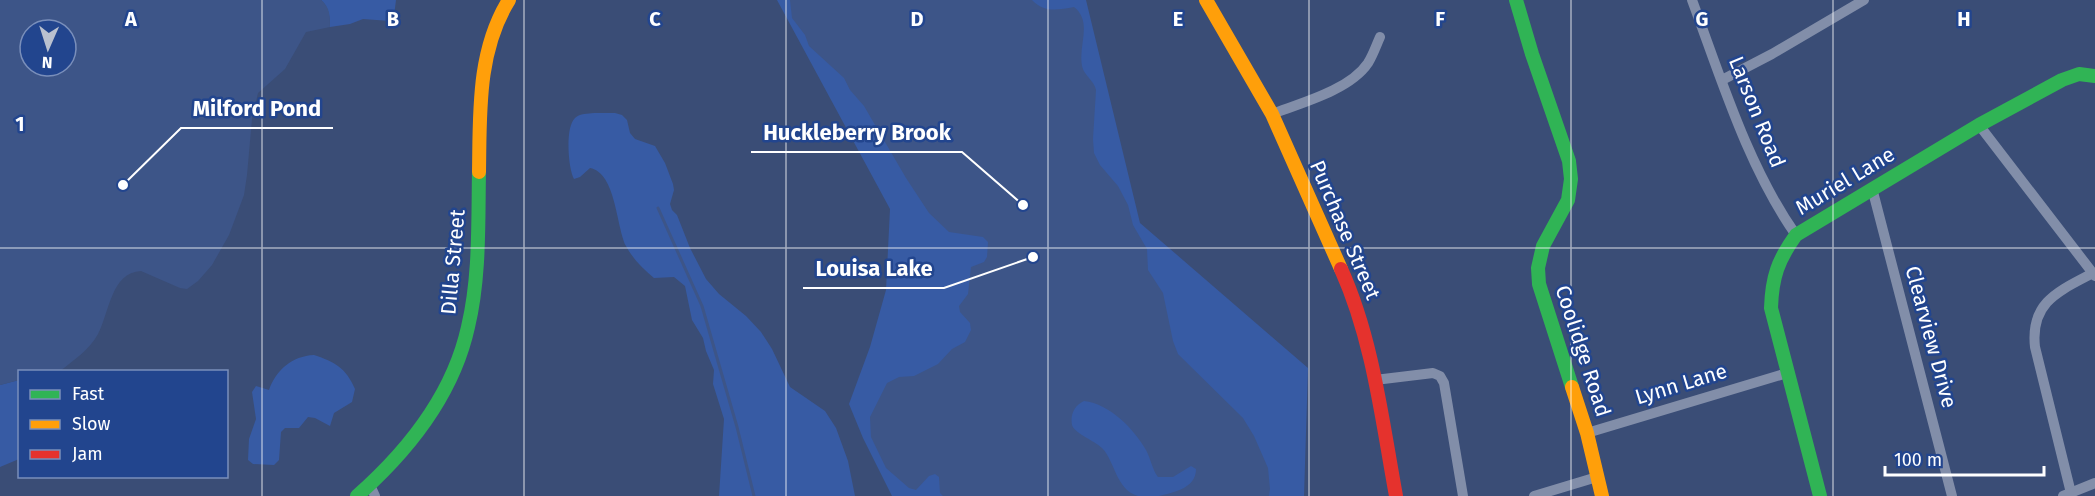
<svg xmlns="http://www.w3.org/2000/svg" width="2095" height="496" font-family="'Fira Sans',sans-serif">
<rect width="100%" height="100%" fill="#3a4d76"/>
<g fill="#375ba4">
<path d="M321 0H396L394 16 390 21 363 19 350 24 330 27C330 17 329 7 321 0Z"/>
<path d="M777 0H1086L1140 223 1308 368 1304 496H892L863 438 849 404 870 347 886 290 890 209Z"/>
<path d="M594 113H615L622 115 627 120 630 133 635 139 655 146 665 163 673 184 674 190 670 204 672 210 677 215 690 248 706 279 719 294 746 316 761 332 772 349 790 387 825 411 836 428 848 461 855 496H719L724 419 713 384 714 370 706 351 703 338 692 320 685 286 674 277 654 278C643 269 633 259 626 246 616 225 616 173 590 168L580 177 574 179C568 168 565 127 575 118 580 113 588 114 594 113Z"/>
<path d="M314 355C335 362 346 368 355 389L352 402 334 413 330 426 315 418 308 417 299 428H285L281 432 279 460 274 465 253 464 248 460 249 439 256 419 252 392 256 386 269 390C276 370 292 356 314 355Z"/>
<path d="M19 380V459L0 467V385Z"/>
</g>
<g fill="#3d5588" fill-rule="evenodd">
<path d="M0 0H321C330 7 330 16 330 27L306 32 285 69 258 93 252 119 247 175 244 195 229 235 212 265 198 281 187 289 180 288 141 271C111 272 109 314 98 334 90 349 73 361 60 371L20 372 19 380 0 385ZM30 30H66V66H30Z"/>
<path d="M790 0H1032C1044 13 1058 10 1074 7 1093 22 1078 45 1082 66 1084 76 1094 80 1096 90L1093 139 1094 153 1100 165 1118 186 1128 205 1133 225 1147 249 1148 270 1163 293 1173 341 1178 354 1243 418 1254 436 1268 468 1270 489 1269 496H1159C1175 492 1196 488 1196 469L1191 466 1173 477H1158C1152 469 1151 459 1146 450 1134 429 1110 404 1084 401 1075 405 1070 414 1072 425 1074 433 1095 441 1102 448 1115 461 1116 490 1138 496H943L940 493 939 477 935 474 929 476 916 490 909 488 886 468 871 437 870 417 887 383 899 377 914 376 938 364 952 349 965 342 971 330 970 323 960 312 959 306 968 294 971 267 984 262 987 257 988 242 983 237 949 232 929 213 906 178 864 106 850 90 844 78 809 46 805 35 792 18Z"/>
</g>
<g fill="none" stroke-linecap="round" stroke-linejoin="round">
<path stroke="#3d5588" stroke-width="3" d="M658 208 702 306 737 427 754 496"/>
<g stroke="#828ea9" stroke-width="10">
<path d="M1692 0C1721 78 1748 167 1796 235"/>
<path d="M1722 80 1772 54 1864 0"/>
<path d="M1272 114C1301 103 1350 90 1368 63 1373 55 1376 46 1380 37"/>
<path d="M1979 125 2095 276"/>
<path d="M1872 188 1952 496"/>
<path d="M1375 380 1433 373 1440 376 1444 383 1463 496"/>
<path d="M1587 433 1787 373"/>
<path d="M370 485 375 496"/>
<path d="M2071 493 2035 347C2030 302 2059 291 2093 273"/>
<path d="M1534 496 1597 477"/>
<path d="M2063 496 2095 483"/>
</g>
<g stroke="#30b455" stroke-width="14">
<path d="M1516 0 1532 54 1569 161 1571 179 1568 200 1543 246 1538 268 1539 284 1572 387"/>
<path d="M357 496C408 451 453 395 468 327 480 277 478 223 479 172"/>
<path d="M1820 496 1771 308C1772 277 1778 260 1796 235L1979 125 2062 80 2079 74 2095 76"/>
</g>
<g stroke="#ff9f0a" stroke-width="14">
<path d="M1206 0 1272 114 1341 269"/>
<path d="M479 172C480 114 477 51 509 0"/>
<path d="M1572 387 1587 433 1602 496"/>
</g>
<path stroke="#e5322d" stroke-width="14" d="M1341 269C1373 340 1382 420 1396 496"/>
</g>
<path fill="none" stroke="#fff" stroke-width="1.5" stroke-opacity="0.55" d="M262 0V496M524 0V496M786 0V496M1048 0V496M1309 0V496M1571 0V496M1833 0V496M0 248H2095"/>
<g text-anchor="middle" stroke-width="5" stroke-linejoin="round" paint-order="stroke">
<g font-size="21" fill="#fff" stroke="#22458e">
<text transform="translate(1757 112) rotate(68)" y="7">Larson Road</text>
<text transform="translate(1845 181) rotate(-31)" y="7">Muriel Lane</text>
<text transform="translate(1345 230) rotate(67)" y="7">Purchase Street</text>
<text transform="translate(453 262) rotate(-85)" y="7">Dilla Street</text>
<text transform="translate(1931 337) rotate(75)" y="7">Clearview Drive</text>
<text transform="translate(1583 351) rotate(72)" y="7">Coolidge Road</text>
<text transform="translate(1681 384) rotate(-17)" y="7">Lynn Lane</text>
</g>
</g>
<g font-size="20" text-anchor="middle" font-weight="bold" fill="#fff" stroke="#22458e" stroke-width="5" stroke-linejoin="round" paint-order="stroke">
<text x="131" y="26">A</text>
<text x="393" y="26">B</text>
<text x="655" y="26">C</text>
<text x="917" y="26">D</text>
<text x="1178" y="26">E</text>
<text x="1440" y="26">F</text>
<text x="1702" y="26">G</text>
<text x="1964" y="26">H</text>
<text x="20" y="131">1</text>
</g>
<path fill="none" stroke="#fff" stroke-width="2" d="M123 185L181 128H333M1023 205L962 152H751M1033 257L944 288H803"/>
<g fill="#fff" stroke="#22458e" stroke-width="2">
<circle cx="123" cy="185" r="6"/>
<circle cx="1023" cy="205" r="6"/>
<circle cx="1033" cy="257" r="6"/>
</g>
<g font-size="22" text-anchor="middle" font-weight="bold" fill="#fff" stroke="#22458e" stroke-width="5" stroke-linejoin="round" paint-order="stroke">
<text x="257" y="116">Milford Pond</text>
<text x="857" y="140">Huckleberry Brook</text>
<text x="874" y="276">Louisa Lake</text>
</g>
<rect x="18" y="370" width="210" height="108" fill="#22458e" stroke="#7a8fbb" stroke-width="1.5"/>
<rect x="30" y="390" width="30" height="9" fill="#30b455" stroke="#7a8fbb" stroke-width="1.5"/>
<text x="72" y="400" font-size="18" fill="#ffffff">Fast</text>
<rect x="30" y="420" width="30" height="9" fill="#ff9f0a" stroke="#7a8fbb" stroke-width="1.5"/>
<text x="72" y="430" font-size="18" fill="#ffffff">Slow</text>
<rect x="30" y="450" width="30" height="9" fill="#e5322d" stroke="#7a8fbb" stroke-width="1.5"/>
<text x="72" y="460" font-size="18" fill="#ffffff">Jam</text>
<g transform="translate(48 48) rotate(183)"><circle r="28" fill="#22458e" stroke="#7a8fbb" stroke-width="1.5"/>
<path d="M0-4.5L10 22L0 15L-10 22Z" fill="#bac1cf"/>
<text y="-9" font-size="16" font-weight="bold" text-anchor="middle" fill="#ffffff">N</text>
</g>
<path d="M1885 466v9h159v-9" fill="none" stroke="#ffffff" stroke-width="3"/>
<text x="1894" y="466" font-size="18" fill="#ffffff" stroke="#22458e" stroke-width="4.5" paint-order="stroke">100 m</text>
</svg>
